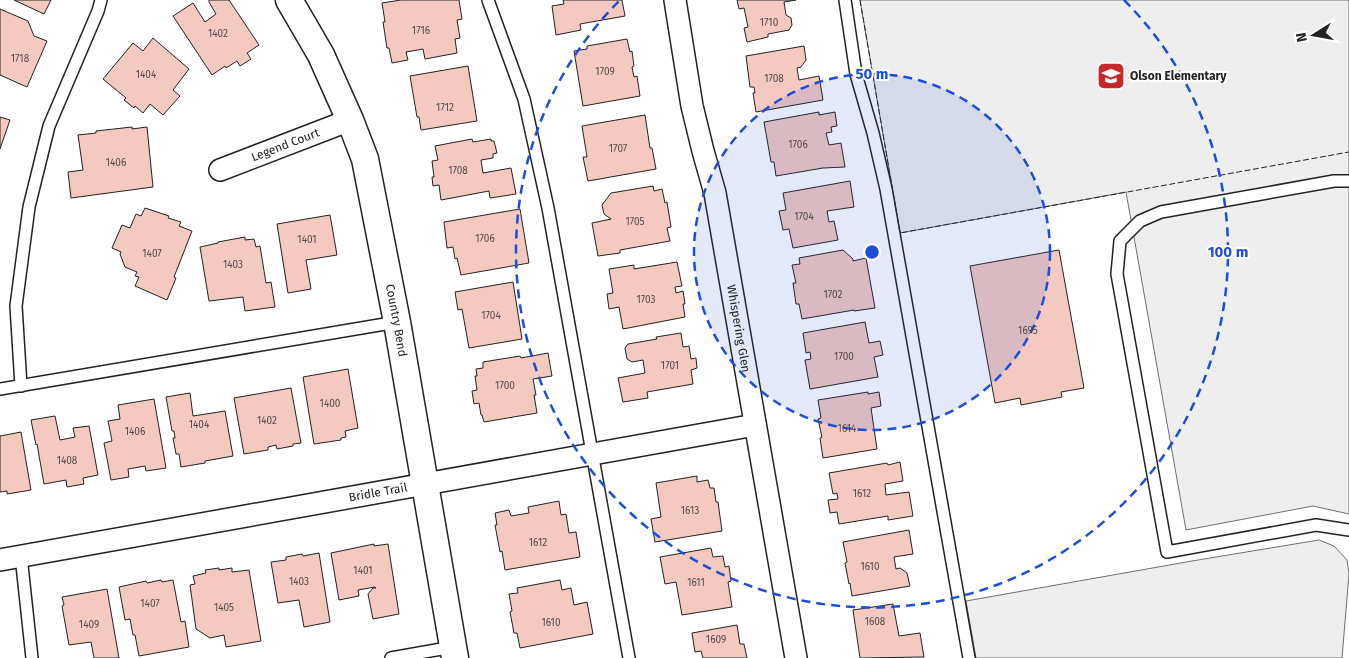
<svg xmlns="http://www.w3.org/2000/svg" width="1349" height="658" font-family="'Fira Sans',sans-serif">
<rect width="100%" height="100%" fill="#fff"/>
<g fill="#eee" stroke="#6f6f6f">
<path d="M860 0H1349V514L1313 506 1186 530 1126 192 900 233Z"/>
<path d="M1319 540 1334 546 1347 560 1349 574 1342 658H976L966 601 1192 561Z"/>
</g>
<g fill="#f3c9c0" stroke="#222">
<path d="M14 0H51L44 14Z"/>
<path d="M209 0H229L259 45 247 53 251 59 240 66 237 61 226 68 225 66 212 75 173 16 193 3 205 22 216 14 209 2Z"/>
<path d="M401 0H459L462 19 457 20 460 38 455 39 457 53 425 59 423 49 406 52 408 60 392 63 389 48H387L383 22H385L382 3Z"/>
<path d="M563 0H622L625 16 580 24 581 30 556 35 552 6 564 4Z"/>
<path d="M737 0H796L784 2 786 15 791 18 792 25 789 30 768 34V37L747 42 744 28 748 27 744 8 739 9Z"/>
<path d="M0 9 28 21 34 36 47 41 27 87 0 75Z"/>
<path d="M153 38 189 69 173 90 180 96 163 115 150 104 143 113 135 106 134 108 124 100 126 98 103 79 133 43 143 51Z"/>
<path d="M627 39 630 52 632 51 634 66 632 67 634 77 637 76 640 96 583 106 574 51 587 49V46Z"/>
<path d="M804 46 806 60 801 67 797 68 799 80 819 76 823 100 756 112 753 93H755L754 87H750L746 56Z"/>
<path d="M468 66 477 121 421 130 419 117H417L410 76Z"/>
<path d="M819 112V115L835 112 837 126 831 127 832 132 826 133 829 145 841 143 845 167 823 168 776 176 774 162H771L764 122Z"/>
<path d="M645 115 650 148H652L656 169 588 181 583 157H587L582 126Z"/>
<path d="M0 117 10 120 0 149Z"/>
<path d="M132 127V129L147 127 153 187 71 198 68 172 83 170 78 135 96 133V131Z"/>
<path d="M472 139 473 142 491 139V141H494L497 153 493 154V158L481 160 483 173 511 168 516 194 490 198 489 191 441 200 439 185 433 186 432 177H434L432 161 438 160 435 146Z"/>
<path d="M850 181 854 207 827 211 829 222 834 221 838 240 793 248 789 229 783 230 779 211 786 210 783 193Z"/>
<path d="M653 186 654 191 662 189 665 203 667 202 671 227 667 228 670 241 620 250V253L598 256 592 223 611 219 604 214 602 205 611 193Z"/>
<path d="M145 208 169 216 168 218 181 222 179 226 192 231 174 277 176 278 167 300 135 286 139 277 135 276 137 272 125 267 120 254 121 252 112 248 122 225 130 228 136 214 141 216Z"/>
<path d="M520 209 529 263 461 275 457 258 455 259 453 247 447 248 444 222Z"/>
<path d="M330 215 337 255 306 260 311 289 288 293 277 224Z"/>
<path d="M245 237V240L254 239 256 247 260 246 266 283 271 282 275 307 245 311 243 297 209 301 200 247 218 243V242Z"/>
<path d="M843 250 853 259V261L866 258 875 308 854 311V310L802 319 799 304H796L793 283H796L792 265 800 264 799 258Z"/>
<path d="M1059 250 1084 388 1061 392 1062 397 1021 405 1020 398 995 403 970 266Z"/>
<path d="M677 262 682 286 675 287 676 293 683 291 685 304H683L685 317 623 329 619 307 609 309 607 294 613 293 609 269 634 265V269Z"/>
<path d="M513 282 522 339 469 348 462 309 458 310 455 292Z"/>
<path d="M865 322 869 343 880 341 883 355 874 357 878 377 810 389 805 360 811 359 810 352 806 353 803 333Z"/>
<path d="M681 333 683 347 689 346 691 359 696 358 697 368 691 370 693 384 647 392 648 398 623 402 618 378 645 373 643 360 632 362 627 359 625 348 628 344 657 339 656 337Z"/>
<path d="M548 353 552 376 533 379 536 395H534L537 413 484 422 482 415H481L479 403 474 404 472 391 477 390 475 376H477L476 369 483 368V362L520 356 521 358Z"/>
<path d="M348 369 358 428 345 431 346 437 341 438V440L314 444 303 377Z"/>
<path d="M291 388 301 443 293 444V446L277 449 276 445 268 447V450L244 454 234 398Z"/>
<path d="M868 392V394L879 392 881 406 871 408 877 449 823 458 820 438 822 437 818 419 821 418 818 400Z"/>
<path d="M190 393 193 416 225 411 233 456 205 461V463L181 467 179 454H176L173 438H175L174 431H172L166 397Z"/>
<path d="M154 399 166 468 146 471 145 466 128 469 129 477 111 480 104 443 112 441 108 421 120 419 118 405Z"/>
<path d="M55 416 60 440 75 437 73 428 89 426 98 475 83 478 84 484 67 487 66 480 44 484 37 444 36 445 31 420Z"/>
<path d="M21 432 31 490 7 494V491L0 492V436Z"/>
<path d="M900 462 903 481 885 484 886 495 909 492 913 516 888 520V516L839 524 837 512 830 513 828 500 838 499 837 493 833 494 829 473 887 463 888 465Z"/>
<path d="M697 476V482L708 480 710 488H714L716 502H718L722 531 655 542 651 519 661 517 656 483Z"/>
<path d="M559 501 561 515 566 514 569 533 576 532 580 557 505 570 502 551 500 552 495 525H497L495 513 509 510 511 516 529 513 528 507Z"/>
<path d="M909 530 913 554 894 557 896 569 900 568 907 573 910 586 852 596 850 583 849 584 845 563 847 562 843 542Z"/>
<path d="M374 544V546L388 544 399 614 373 619 368 594 373 588H376L375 587 358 590 359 596 339 600 331 553Z"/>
<path d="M711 548 713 557 723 556 725 567 729 566 731 581 728 582 732 607 682 615 676 582 665 584 660 557Z"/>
<path d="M319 553 330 622 304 627 299 600 278 603 271 562 286 560V557L302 554 303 556Z"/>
<path d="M219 568V570L232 568V572L249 570 261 641 226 647 224 635 210 638 196 629 190 585 195 584 193 576 206 573 205 570Z"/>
<path d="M161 580 162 582 173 580 181 622 185 621 189 647 139 656 135 635H133L130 619 125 620 119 587 146 581 147 583Z"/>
<path d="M560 580 562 590 571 588 574 605 587 602 593 634 520 648 517 633H514L510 612 512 611 509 594 518 593 517 588Z"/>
<path d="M107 589 119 658H94L91 642 69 645 62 606 64 605 62 597Z"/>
<path d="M893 604 899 636 920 633 924 657 860 658 853 610Z"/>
<path d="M737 625 740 644H744L747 658H703L701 651 695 652 692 633Z"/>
</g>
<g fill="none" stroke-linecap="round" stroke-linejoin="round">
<defs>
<g id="service">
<path d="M488 0 524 99 548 208 629 658"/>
<path d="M845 0 856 74 873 133 886 189 969 658"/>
<path d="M1349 181H1334L1161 212 1140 221 1120 241 1117 274 1167 552 1316 525 1349 530"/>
<path d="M21 386 16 306 29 207 49 126 98 11 101 0"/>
<path d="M0 389 397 322"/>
<path d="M21 556 32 658"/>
<path d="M391 658 453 647"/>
</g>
<g id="minor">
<path id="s1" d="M675 0 692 106 703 151 715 193 796 658"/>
<path id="s2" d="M220 170 350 120"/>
<path id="s3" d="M0 560 755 425"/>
</g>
<g id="tertiary">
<path id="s4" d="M289 0 321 55 350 120 365 159 397 322 455 658"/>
</g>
</defs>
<use href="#service" stroke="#222" stroke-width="14"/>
<use href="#minor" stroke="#222" stroke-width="24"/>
<use href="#tertiary" stroke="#222" stroke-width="29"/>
<use href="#service" stroke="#fff" stroke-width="11"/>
<use href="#minor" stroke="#fff" stroke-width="21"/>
<use href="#tertiary" stroke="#fff" stroke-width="26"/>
<path stroke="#222" stroke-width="1" stroke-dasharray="6 2.5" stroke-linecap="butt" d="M860 0 900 233 1349 152"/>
</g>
<circle cx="872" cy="252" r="178" fill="#1d4ed8" fill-opacity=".12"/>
<g fill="none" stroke="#1d4ed8" stroke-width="2.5" stroke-dasharray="9 6">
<circle cx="872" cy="252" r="178"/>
<path d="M1124 0A356 356 0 1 1 620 0"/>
</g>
<defs>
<symbol id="school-square" viewBox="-11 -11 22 22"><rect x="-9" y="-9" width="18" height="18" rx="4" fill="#c62828" stroke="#fff"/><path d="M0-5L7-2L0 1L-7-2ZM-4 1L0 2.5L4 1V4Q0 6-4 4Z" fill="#fff"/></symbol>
</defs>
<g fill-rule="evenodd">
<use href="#school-square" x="1095" y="60" width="32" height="32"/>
</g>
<g text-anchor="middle" stroke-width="4" stroke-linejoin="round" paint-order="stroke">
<g font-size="10" fill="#564c4a">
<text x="769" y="26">1710</text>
<text x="421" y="34">1716</text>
<text x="218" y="37">1402</text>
<text x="20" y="62">1718</text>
<text x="605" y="75">1709</text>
<text x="146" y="78">1404</text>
<text x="774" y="82">1708</text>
<text x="445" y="111">1712</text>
<text x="798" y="148">1706</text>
<text x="618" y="152">1707</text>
<text x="116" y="166">1406</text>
<text x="458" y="174">1708</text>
<text x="804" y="220">1704</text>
<text x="635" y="225">1705</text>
<text x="485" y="242">1706</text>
<text x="307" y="243">1401</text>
<text x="152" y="257">1407</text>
<text x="233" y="268">1403</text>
<text x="833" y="298">1702</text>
<text x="646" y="303">1703</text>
<text x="491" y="319">1704</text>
<text x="1028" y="334">1695</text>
<text x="844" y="360">1700</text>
<text x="670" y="369">1701</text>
<text x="505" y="389">1700</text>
<text x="330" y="407">1400</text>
<text x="267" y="424">1402</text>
<text x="199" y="428">1404</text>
<text x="847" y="432">1614</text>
<text x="135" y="435">1406</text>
<text x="67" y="464">1408</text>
<text x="862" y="497">1612</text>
<text x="690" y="514">1613</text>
<text x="538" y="546">1612</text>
<text x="870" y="570">1610</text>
<text x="363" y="574">1401</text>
<text x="299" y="585">1403</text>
<text x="696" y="586">1611</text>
<text x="150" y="607">1407</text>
<text x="224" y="611">1405</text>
<text x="875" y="625">1608</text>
<text x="551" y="626">1610</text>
<text x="89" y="628">1409</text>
<text x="716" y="643">1609</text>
</g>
<g font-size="12" font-weight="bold" fill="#222" stroke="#fff" text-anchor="start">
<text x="1130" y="80">Olson Elementary</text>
</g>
<g font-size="12" fill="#222" stroke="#fff">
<text dy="4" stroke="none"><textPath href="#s2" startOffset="70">Legend Court</textPath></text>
<text dy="4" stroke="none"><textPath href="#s4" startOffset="341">Country Bend</textPath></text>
<text dy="4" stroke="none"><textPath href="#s1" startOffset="335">Whispering Glen</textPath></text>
<text dy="4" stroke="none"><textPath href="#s3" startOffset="384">Bridle Trail</textPath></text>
</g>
</g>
<circle cx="872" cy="252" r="8" fill="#1d4ed8" stroke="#fff" stroke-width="2.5"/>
<g font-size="15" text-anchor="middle" font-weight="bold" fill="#1d4ed8" stroke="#fff" stroke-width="4" stroke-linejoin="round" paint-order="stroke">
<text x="872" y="79">50 m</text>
<text x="1228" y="257">100 m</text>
</g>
<g transform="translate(1314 35) rotate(259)" stroke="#ffffff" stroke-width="4" paint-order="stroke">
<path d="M0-4L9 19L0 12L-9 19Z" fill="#222222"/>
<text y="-8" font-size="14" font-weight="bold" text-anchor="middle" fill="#222222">N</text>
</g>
</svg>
